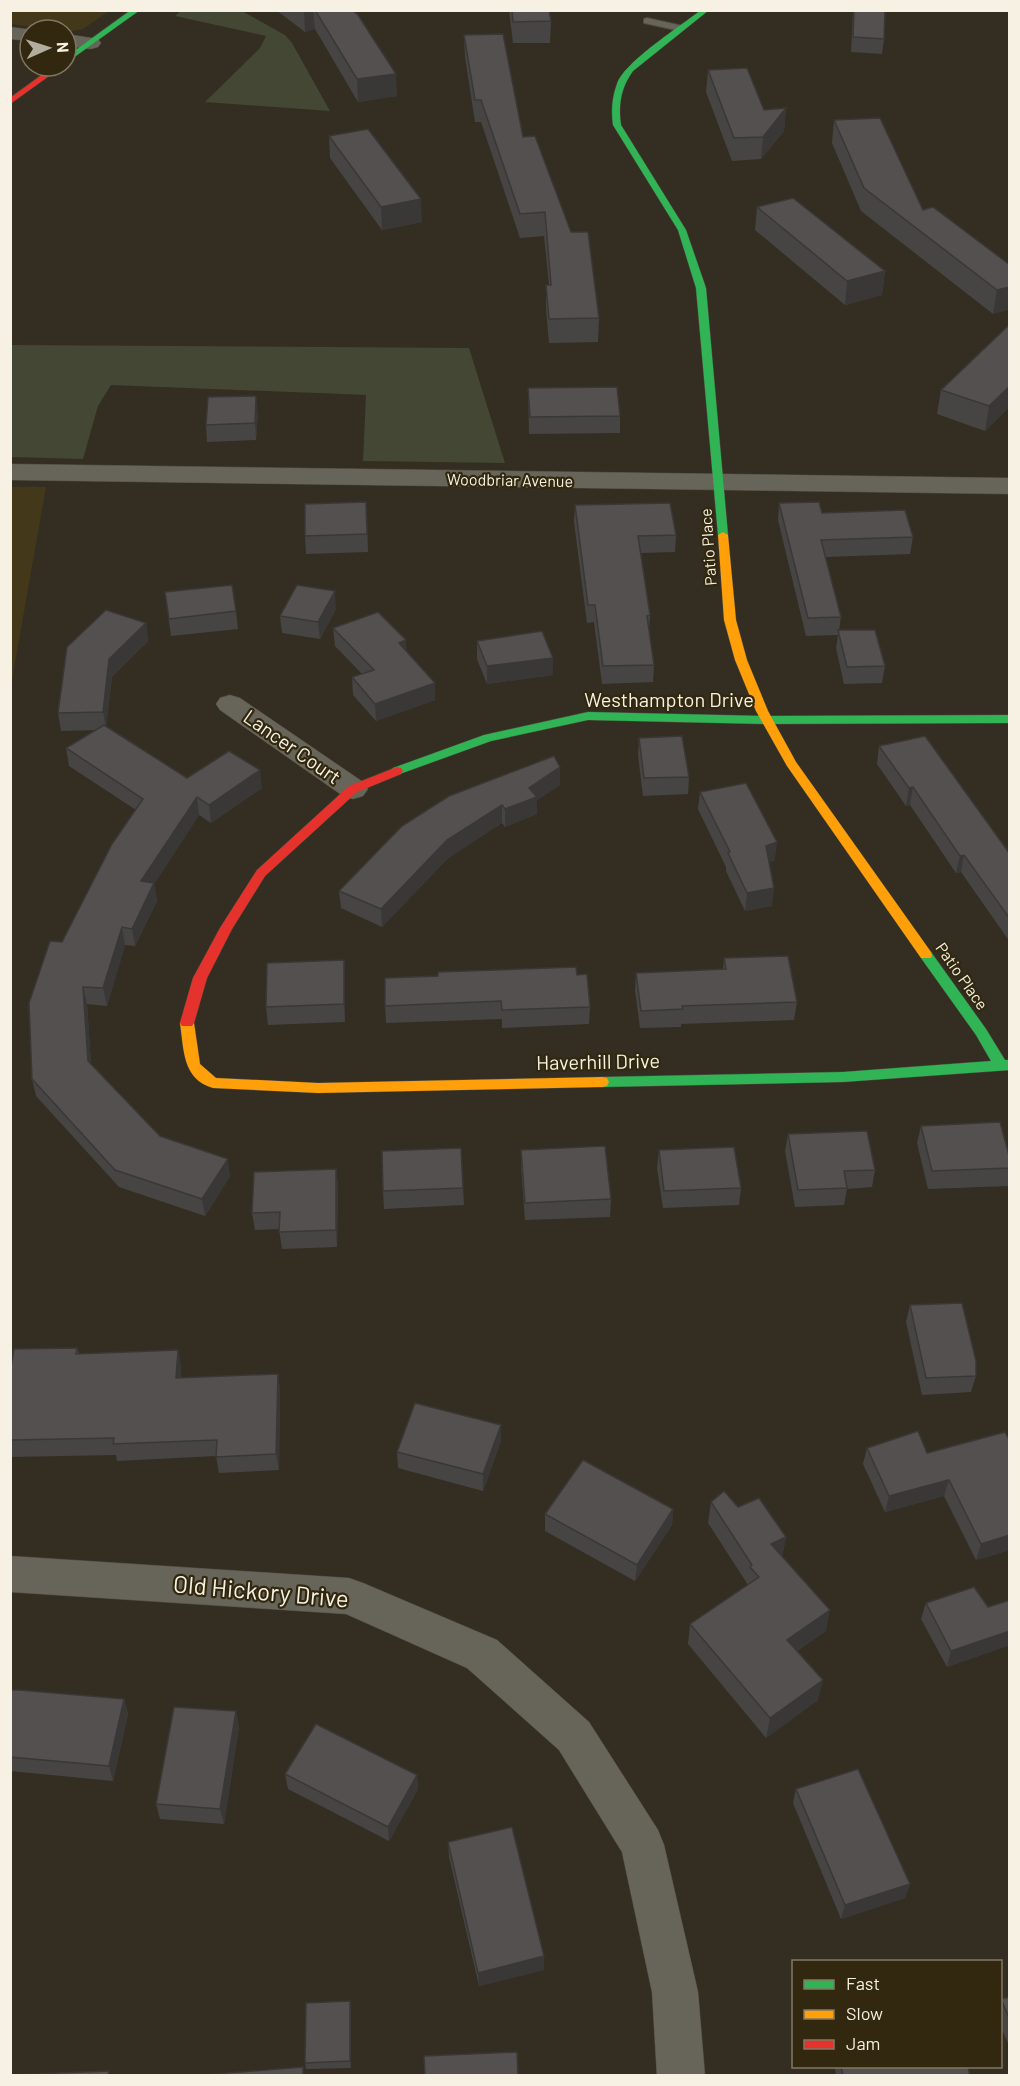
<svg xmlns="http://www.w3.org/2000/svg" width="1020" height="2086" font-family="Barlow,sans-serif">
<rect width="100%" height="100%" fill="#332e21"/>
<g fill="#433819">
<path d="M11 11H109L83 29 66 32 11 24Z"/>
<path d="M11 487H46L11 686 10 487Z"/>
</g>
<g fill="#434733">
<path d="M182 10 242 11 285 35 292 43 330 111 205 102 260 48 266 36 175 16Z"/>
<path d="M11 345 469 348 505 463 363 461 366 395 111 385 98 406 83 459 11 457Z"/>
</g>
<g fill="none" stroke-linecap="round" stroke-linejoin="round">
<defs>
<path id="lane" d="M647 18 683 26 685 28 680 31 644 23V19Z"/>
<g id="street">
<path d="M10 27 33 30H30V41L10 39Z"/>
<path d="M66 34 98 39 101 43 98 47 91 49 66 46Z"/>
<path d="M10 464 1010 478V494L10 480Z"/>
<path d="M230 695 240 698 363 782 368 789 363 796 353 799 343 796 220 710 216 704 220 698Z"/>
<path d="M10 1556 349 1578 363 1583 497 1640 589 1722 658 1830 664 1845 698 1992 705 2076H657L652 1992 622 1852 559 1750 467 1668 346 1614 10 1592Z"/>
</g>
<g id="fast">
<path d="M131 10H140L66 63V57Z"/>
<path d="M701 10H709L633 71C621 87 618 105 621 125L686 230 706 288 728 535 723 538 718 535 696 288 678 230 613 125C611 111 612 97 617 84 624 62 681 26 701 10Z"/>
<path d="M588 712 764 716 1010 715V723L764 724 588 720 491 741 397 775 391 771 393 768 484 735Z"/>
<path d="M926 950 931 952 986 1029 1005 1060H1010V1070L843 1082 602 1087 597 1086 595 1082 597 1078 602 1077 843 1072 991 1061 976 1035 921 958 920 955 921 952Z"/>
</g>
<g id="slow">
<path d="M723 532 728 535 736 620 747 660 768 711 796 762 931 952 932 955 931 958H921L787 766 756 711 735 660 724 620 718 535Z"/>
<path d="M187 1018 194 1023 200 1064 216 1078 318 1083 602 1077 607 1078 609 1082 607 1086 602 1087 318 1093 213 1088C182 1079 184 1049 180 1023Z"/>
</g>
<g id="jam">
<path d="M54 66H63L10 104V98Z"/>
<path d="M397 767 401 768 403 771 401 774 357 792 265 876 232 929 207 978 194 1023 192 1026H182L180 1023 193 978 220 928 257 870 349 786Z"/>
</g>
</defs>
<use href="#lane" stroke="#4e4a3e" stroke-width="2"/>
<use href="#street" stroke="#4e4a3e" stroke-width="1"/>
<use href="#fast" stroke="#4e4a3e" stroke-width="1"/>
<use href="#slow" stroke="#4e4a3e" stroke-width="1"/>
<use href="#jam" stroke="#4e4a3e" stroke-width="1"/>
<use href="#lane" fill="#676459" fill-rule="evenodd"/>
<use href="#street" fill="#676459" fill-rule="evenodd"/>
<use href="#fast" fill="#30b455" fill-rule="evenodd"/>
<use href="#slow" fill="#ff9f0a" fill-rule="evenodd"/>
<use href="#jam" fill="#e5322d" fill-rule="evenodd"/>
</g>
<g fill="#474544">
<path d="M276 10H352L397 96 358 102 315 29 305 32Z"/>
<path d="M509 10H549L551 21 550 43H513Z"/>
<path d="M853 10H885L884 39 882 54 851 52Z"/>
<path d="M464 35 523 137 599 318 598 342 549 343 546 309V285H549L544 236 520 238 481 122H475L465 57Z"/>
<path d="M708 70 764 110 786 108 784 131 761 159 732 161 706 92Z"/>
<path d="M834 120 923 210 1010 265V309L993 314 861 211 832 143Z"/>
<path d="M329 136 422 222 382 230 330 158Z"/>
<path d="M757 207 885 271 882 295 845 305 755 230Z"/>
<path d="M1010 324V406L985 431 937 414 941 390Z"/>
<path d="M528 388 620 416V433L529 434Z"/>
<path d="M258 413 256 440 207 442 206 425Z"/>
<path d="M779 503 822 513 913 537 910 554 825 557 841 617 839 630 885 666 882 683 844 684 836 648 838 635 806 636 778 520Z"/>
<path d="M575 505 676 535 675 552 641 553 650 615 649 633 654 665 653 682 602 684 594 622 587 623 574 522Z"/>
<path d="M367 519 368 552 306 554 305 536Z"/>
<path d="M165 592 236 611 238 629 171 636Z"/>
<path d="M336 609 320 639 282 633 280 616Z"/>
<path d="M146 623 148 641 112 677 106 726 187 778 262 788 211 823 199 815 154 884 157 901 135 946 125 945 107 1006 87 1004 91 1064 160 1136 230 1176 205 1216 119 1187 36 1096 32 1079 62 942 136 810 69 766 66 748 97 730 61 731 58 713Z"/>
<path d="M333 628 407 652 435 683V700L376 721 353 695 352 677 362 674 335 646Z"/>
<path d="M477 641 553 675 487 684 477 659Z"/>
<path d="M639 738 689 777 688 794 643 796 638 755Z"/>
<path d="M879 746 1010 854V942L961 872 956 873 910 805 906 806 877 764Z"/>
<path d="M560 767V785L537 800V814L505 827 502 823 448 858 382 927 341 908 339 891Z"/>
<path d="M700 792 775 860 769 862 772 906 745 911 726 871V867L698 809Z"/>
<path d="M724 958 797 1002 794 1020 681 1024V1027L640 1028 635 990 636 973 723 969Z"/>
<path d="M344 960 345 978V1022L268 1025 266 1007Z"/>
<path d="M577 975 590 1007 589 1024 502 1028V1019L386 1023 385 1006Z"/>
<path d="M921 1126 1010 1159V1178L1008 1186 928 1189 917 1143Z"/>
<path d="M788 1134 875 1170 872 1187 847 1189 844 1205 795 1207 785 1151Z"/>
<path d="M461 1148 464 1205 384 1209 383 1191Z"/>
<path d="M521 1150 611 1199 610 1217 525 1220 521 1167Z"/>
<path d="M659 1150 741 1188 739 1205 663 1208 657 1168Z"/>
<path d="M336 1169 338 1186 337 1247 282 1249 279 1229 255 1230 252 1213Z"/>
<path d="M910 1305 976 1376 971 1392 922 1395 906 1322Z"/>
<path d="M77 1348 79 1354 178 1350 181 1367V1378L278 1374 280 1390 279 1470 219 1473 216 1456 117 1461 116 1455 10 1457V1372Z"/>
<path d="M501 1425V1441L483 1491 398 1468 397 1452Z"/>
<path d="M1010 1441V1550L976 1560 944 1496 885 1512 863 1464 867 1448 927 1453Z"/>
<path d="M711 1502 738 1507 786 1537 782 1556 826 1631 797 1651 818 1700 766 1738 688 1644 690 1624 748 1585 708 1523Z"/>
<path d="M673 1509 672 1525 635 1581 545 1531V1514Z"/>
<path d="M1010 1600V1645L947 1667 921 1619 926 1603 988 1607Z"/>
<path d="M10 1690 124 1699 128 1714 113 1781 10 1771Z"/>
<path d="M236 1711 239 1727 224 1824 160 1819 156 1804Z"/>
<path d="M285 1774 417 1775 418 1789 389 1841 288 1789Z"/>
<path d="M796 1789 910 1884 905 1898 841 1919 793 1803Z"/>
<path d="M448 1842 544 1956V1970L479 1986 449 1857Z"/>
<path d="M1010 1997V2047L1000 2026V2000Z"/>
<path d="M350 2001 351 2008V2068L306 2069 305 2063Z"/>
<path d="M835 2067H968L970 2076H836Z"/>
</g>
<g fill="#3a3837">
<path d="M304 10H313L315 29 305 32Z"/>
<path d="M396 74 397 96 358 102 357 79Z"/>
<path d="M786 108 784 131 761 159 763 137Z"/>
<path d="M421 199 422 222 382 230 381 207Z"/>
<path d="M885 271 882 295 845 305 847 281Z"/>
<path d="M1010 287V309L993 314 997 290Z"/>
<path d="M1010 386V406L985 431 989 406Z"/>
<path d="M256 396 258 413 256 440 255 423Z"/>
<path d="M335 591 336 609 320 639 318 622Z"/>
<path d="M146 623 148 641 112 677 106 729 103 712 109 659Z"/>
<path d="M406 640 407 658 399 643Z"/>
<path d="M553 658V675L487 684V666Z"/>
<path d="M435 683V700L376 721 375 704Z"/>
<path d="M560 767V785L537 800V814L505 827V809L529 788Z"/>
<path d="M260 770 262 788 211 823 209 805Z"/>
<path d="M913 787 910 805 906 806 909 788Z"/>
<path d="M197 797 199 815 154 884 157 901 135 946 132 929 141 881Z"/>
<path d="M502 805V823L448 858 382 927 381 909 447 840Z"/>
<path d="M777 842 775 860 764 864 766 846Z"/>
<path d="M964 855 961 872 956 873 960 856Z"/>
<path d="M774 888 772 906 745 911 747 893Z"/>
<path d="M122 927 125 945 107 1006 103 988Z"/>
<path d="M344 960 345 978V1022L344 1004Z"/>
<path d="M83 987 87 1004 92 1079 88 1061Z"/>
<path d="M228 1159 230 1176 205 1216 202 1199Z"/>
<path d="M336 1169 338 1186 337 1247 336 1230Z"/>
<path d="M178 1350 181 1367 180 1395 176 1378Z"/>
<path d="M278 1374 280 1390 279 1470 276 1454Z"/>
<path d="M501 1425V1441L483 1491V1474Z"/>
<path d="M949 1480 944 1496 885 1512 889 1496Z"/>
<path d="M673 1509 672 1525 635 1581 637 1565Z"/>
<path d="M1010 1535V1550L976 1560 981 1544Z"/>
<path d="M786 1537 782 1558 771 1544Z"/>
<path d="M830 1610 826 1631 783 1660 787 1640Z"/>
<path d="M1010 1631V1645L947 1667 951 1651Z"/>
<path d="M823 1680 818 1700 766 1738 770 1718Z"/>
<path d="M124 1699 128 1714 113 1781 109 1766Z"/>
<path d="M236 1711 239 1727 224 1824 220 1809Z"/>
<path d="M417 1775 418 1789 389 1841 388 1827Z"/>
<path d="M910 1884 905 1898 841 1919 845 1905Z"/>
<path d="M544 1956V1970L479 1986 478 1973Z"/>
<path d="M350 2001 351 2008V2068L350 2061Z"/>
</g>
<g fill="#53504f" stroke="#3a3837" stroke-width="1.5">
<path d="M315 10H352L358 15 396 74 357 79Z"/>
<path d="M512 10H549L551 21 513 22Z"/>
<path d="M854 10H885L884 39 853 37Z"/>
<path d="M503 34 523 137 535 136 571 232H588L599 318 549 319 546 285H551L545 212 520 214 481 100H475L464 35Z"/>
<path d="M747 68 764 110 786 108 763 137 734 138 708 70Z"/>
<path d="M880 118 923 210 933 207 1010 265V287L997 290 864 188 834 120Z"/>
<path d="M368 129 421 199 381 207 329 136Z"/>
<path d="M793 198 885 271 847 281 757 207Z"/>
<path d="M1010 324V386L989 406 941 390Z"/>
<path d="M617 387 620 416 530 417 528 388Z"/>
<path d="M256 396 255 423 206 425 208 397Z"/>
<path d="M366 502 367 534 305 536V504Z"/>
<path d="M819 502 822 513 905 510 913 537 821 540 841 617 808 618 779 503Z"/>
<path d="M670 503 676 535 638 536 650 615 647 616 654 665 603 666 595 605H588L575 505Z"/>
<path d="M232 585 236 611 169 619 165 592Z"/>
<path d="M297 585 335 591 318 622 280 616Z"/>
<path d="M106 610 146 623 109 659 103 712 58 713 67 647Z"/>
<path d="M378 612 406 640 399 643 435 683 375 704 352 677 374 670 333 628Z"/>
<path d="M838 630H875L885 666 847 667Z"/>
<path d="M542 631 553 658 487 666 477 641Z"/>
<path d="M104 725 187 778 229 751 260 770 209 805 197 797 141 881 154 883 132 929 122 927 103 988 83 987 88 1061 160 1136 228 1159 202 1199 115 1170 32 1079 29 1003 50 941 62 942 112 844 143 799 66 748Z"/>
<path d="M682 736 689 777 644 778 639 738Z"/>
<path d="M925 736 1010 854V919L964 855 960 856 913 787 909 788 879 746Z"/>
<path d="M554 756 560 767 529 788 537 797 505 809 502 805 447 840 381 909 339 891 402 826 449 796Z"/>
<path d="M746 783 777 842 766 846 774 888 747 893 728 853 730 852 700 792Z"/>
<path d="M788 956 797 1002 682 1006 683 1009 641 1011 636 973 726 969 724 958Z"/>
<path d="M344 960V1004L266 1007 267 963Z"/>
<path d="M576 967 577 975 587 974 590 1007 502 1010 501 1001 385 1006V978L438 976V972Z"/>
<path d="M1000 1122 1010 1159V1168L932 1171 921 1126Z"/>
<path d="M867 1131 875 1170 844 1171 847 1188 798 1190 788 1134Z"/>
<path d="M605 1146 611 1199 525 1203 521 1150Z"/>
<path d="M734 1147 741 1188 664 1191 659 1150Z"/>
<path d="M461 1148 463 1188 383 1191 382 1151Z"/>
<path d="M336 1169V1230L279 1232 280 1212 252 1213 254 1172Z"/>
<path d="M962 1303 976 1361V1376L926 1378 910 1305Z"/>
<path d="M77 1348 76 1354 178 1350 176 1378 278 1374 276 1454 216 1457 217 1440 113 1444 114 1438 10 1440V1372L14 1349Z"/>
<path d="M415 1403 501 1425 483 1474 397 1452Z"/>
<path d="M918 1431 927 1453 1005 1432 1010 1441V1535L981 1544 949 1480 889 1496 867 1448Z"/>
<path d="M583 1460 673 1509 637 1565 545 1514Z"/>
<path d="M724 1491 738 1507 759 1498 786 1537 771 1544 830 1610 787 1640 823 1680 770 1718 690 1624 759 1577 750 1567 752 1565 711 1502Z"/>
<path d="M974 1587 988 1607 1010 1600V1631L951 1651 926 1603Z"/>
<path d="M10 1690H19L124 1699 109 1766 10 1757Z"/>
<path d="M174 1707 236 1711 220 1809 156 1804Z"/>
<path d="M316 1724 417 1775 388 1827 285 1774Z"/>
<path d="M858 1769 910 1884 845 1905 796 1789Z"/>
<path d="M512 1827 544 1956 478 1973 448 1842Z"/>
<path d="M1010 1997V2020L1001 1999Z"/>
<path d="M350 2001V2061L305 2063 306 2003Z"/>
<path d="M517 2052 518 2076H425L424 2056Z"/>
<path d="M303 2067V2076H192Z"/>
<path d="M841 2067H968L970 2076H843Z"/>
<path d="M109 2071 108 2076H10V2075Z"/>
</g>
<g text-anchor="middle" stroke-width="4.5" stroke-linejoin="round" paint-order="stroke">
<g font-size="16" fill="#f6f1e2" stroke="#31280f">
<text transform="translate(510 480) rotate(1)" y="6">Woodbriar Avenue</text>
<text transform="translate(708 547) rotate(-94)" y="6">Patio Place</text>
<text transform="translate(962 976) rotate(55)" y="6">Patio Place</text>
</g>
<g font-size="20" fill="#f6f1e2" stroke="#31280f">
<text x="669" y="707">Westhampton Drive</text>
<text transform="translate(292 747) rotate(35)" y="7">Lancer Court</text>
<text transform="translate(598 1062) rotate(-1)" y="7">Haverhill Drive</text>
</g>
<g font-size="24" fill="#f6f1e2" stroke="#31280f">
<text transform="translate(261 1592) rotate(5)" y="8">Old Hickory Drive</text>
</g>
</g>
<rect width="1020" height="2086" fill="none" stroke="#f6f1e2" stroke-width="24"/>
<rect x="792" y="1960" width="210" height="108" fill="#31280f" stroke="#807863" stroke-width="1.5"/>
<rect x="804" y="1980" width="30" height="9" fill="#30b455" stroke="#807863" stroke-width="1.5"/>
<text x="846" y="1990" font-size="18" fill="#f6f1e2">Fast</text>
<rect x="804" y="2010" width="30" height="9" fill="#ff9f0a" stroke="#807863" stroke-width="1.5"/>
<text x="846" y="2020" font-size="18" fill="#f6f1e2">Slow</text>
<rect x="804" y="2040" width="30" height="9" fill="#e5322d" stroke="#807863" stroke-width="1.5"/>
<text x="846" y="2050" font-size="18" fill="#f6f1e2">Jam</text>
<g transform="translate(48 48) rotate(87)"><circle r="28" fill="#31280f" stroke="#807863" stroke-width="1.5"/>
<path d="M0-4.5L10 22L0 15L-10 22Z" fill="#b2ad9e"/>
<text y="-9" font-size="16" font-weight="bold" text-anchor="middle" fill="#f6f1e2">N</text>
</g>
</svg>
